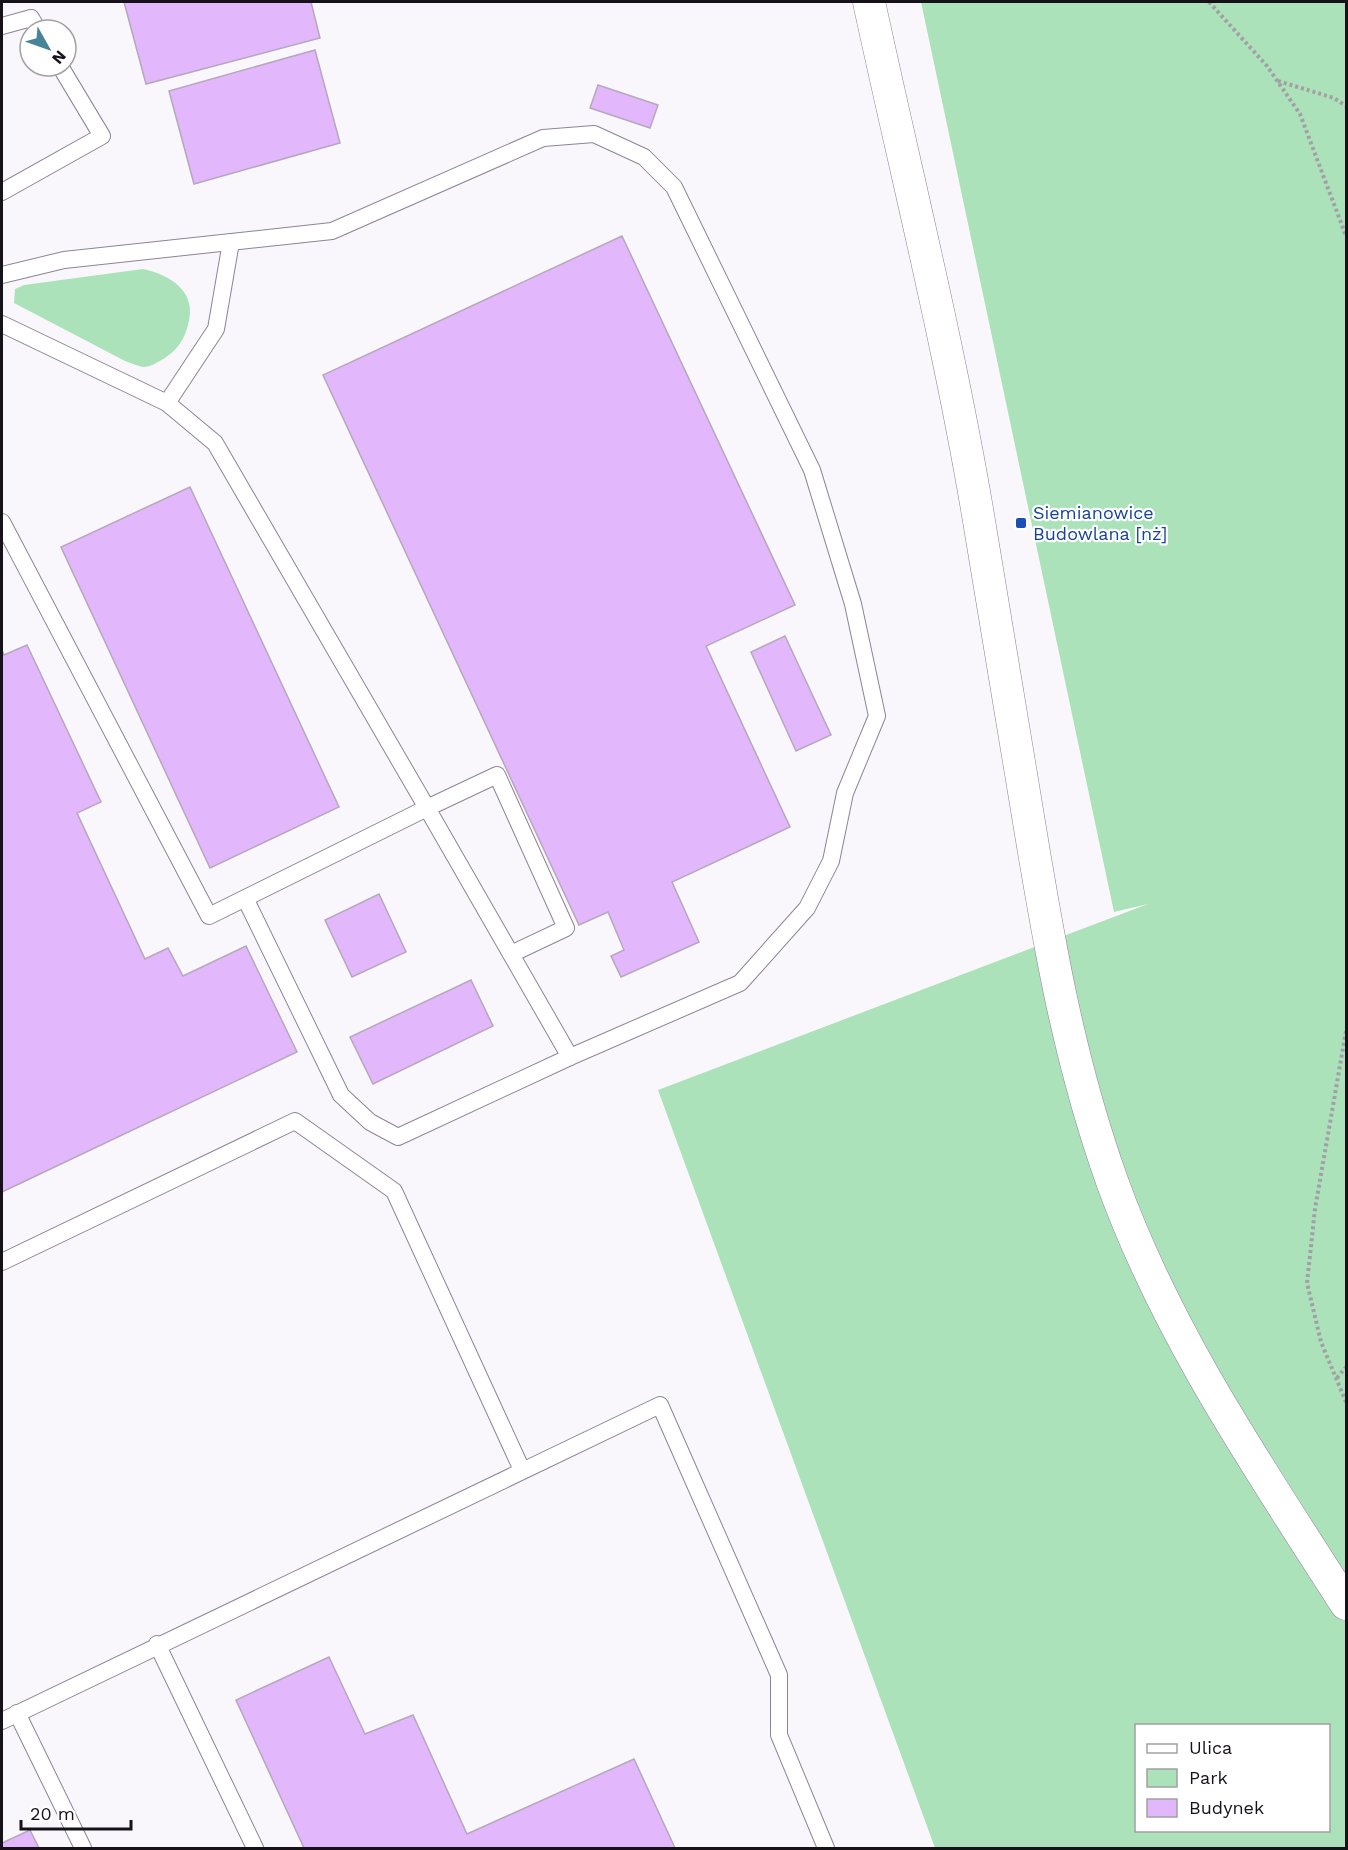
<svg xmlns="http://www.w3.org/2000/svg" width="1348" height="1850" font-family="'Work Sans',sans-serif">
<rect width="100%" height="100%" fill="#faf7fc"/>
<g fill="#abe2b9" fill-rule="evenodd">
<path d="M921 2H1346V1848H935L658 1090 1148 904 1114 912ZM1136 1726H1328V1830H1136Z"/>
<path d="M143 269C171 275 198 292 188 325 184 340 178 349 165 358 158 362 151 367 143 367 138 366 131 363 125 361L14 303 15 289 24 285Z"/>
</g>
<g fill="#e2b7fb" stroke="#b5a8bd" stroke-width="1.5">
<path d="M124 2H311L320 38 146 84Z"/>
<path d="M315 50 340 143 194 184 169 91Z"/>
<path d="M598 85 658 105 650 128 590 108Z"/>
<path d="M622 236 795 605 706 646 790 827 672 882 699 942 621 977 611 956 624 950 608 912 579 925 323 375Z"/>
<path d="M190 487 339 807 210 868 61 547Z"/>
<path d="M785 636 831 735 796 751 751 652Z"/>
<path d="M27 645 101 802 77 813 145 959 168 948 183 976 246 946 297 1052 2 1192V650L4 655Z"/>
<path d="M379 894 406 952 352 977 325 920Z"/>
<path d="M471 980 493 1026 373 1084 350 1037Z"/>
<path d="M329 1657 365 1734 413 1715 467 1834 634 1759 675 1848H304L236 1700Z"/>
<path d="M30 1830 39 1848H2V1843Z"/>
</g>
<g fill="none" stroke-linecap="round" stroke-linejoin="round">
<defs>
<g id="lane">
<path d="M2 26 31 18 38 30"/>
<path d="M2 192 102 136 60 66"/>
<path d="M2 275 64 260 332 231 543 138 594 134 644 157 674 187 812 470 853 604 877 716 845 793 831 861 807 908 740 983 570 1057"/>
<path d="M2 324 167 403 215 443 427 808 497 775 566 928 511 954"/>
<path d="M167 403 216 329 231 242"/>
<path d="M2 522 209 916 427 808 570 1057 398 1137 370 1122 341 1095 245 898"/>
<path d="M2 1262 295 1121 394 1191 522 1470"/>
<path d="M157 1644 255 1848"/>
<path d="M17 1713 83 1848"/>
<path d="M2 1721 660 1405 779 1675V1735L826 1848"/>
</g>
<path id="street" d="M869 2C907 178 952 355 981 533 997 625 1011 718 1027 810 1048 938 1068 1058 1112 1181 1167 1334 1259 1468 1346 1604"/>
</defs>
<use href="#lane" stroke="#8f8397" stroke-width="18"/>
<use href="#street" stroke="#8f8397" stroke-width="33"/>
<g stroke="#a39fa6" stroke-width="4" stroke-dasharray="3 3" stroke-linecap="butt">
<path d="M1209 2 1267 66 1300 114 1346 236"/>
<path d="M1278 81 1334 98 1346 106"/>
<path d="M1346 1031 1315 1209 1307 1283 1321 1342 1346 1402"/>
<path d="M1337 1378 1346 1367"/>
</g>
<use href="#lane" stroke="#fff" stroke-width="16"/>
<use href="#street" stroke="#fff" stroke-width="32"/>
</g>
<rect fill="#1a4fb4" stroke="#fff" stroke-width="2" x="1015" y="517" width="12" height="12" rx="3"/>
<g text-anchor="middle" stroke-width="4.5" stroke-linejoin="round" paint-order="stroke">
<g font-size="18" fill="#164399" stroke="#fff" text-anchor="start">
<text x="1033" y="519">Siemianowice<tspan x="1033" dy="21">Budowlana [nż]</tspan></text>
</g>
</g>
<rect width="1348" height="1850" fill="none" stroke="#17121a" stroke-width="6"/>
<rect x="1135" y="1724" width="195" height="108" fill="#ffffff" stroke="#a2a0a3" stroke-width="1.5"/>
<rect x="1147" y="1744" width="30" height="9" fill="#ffffff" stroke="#a2a0a3" stroke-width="1.5"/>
<text x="1189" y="1754" font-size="18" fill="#17121a">Ulica</text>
<rect x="1147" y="1769" width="30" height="18" fill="#abe2b9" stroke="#a2a0a3" stroke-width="1.5"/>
<text x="1189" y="1784" font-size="18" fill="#17121a">Park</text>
<rect x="1147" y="1799" width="30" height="18" fill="#e2b7fb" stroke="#a2a0a3" stroke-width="1.5"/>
<text x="1189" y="1814" font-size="18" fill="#17121a">Budynek</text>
<g transform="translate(48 48) rotate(130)"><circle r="28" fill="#ffffff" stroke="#a2a0a3" stroke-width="1.5"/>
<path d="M0-4.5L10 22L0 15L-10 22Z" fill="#458499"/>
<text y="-9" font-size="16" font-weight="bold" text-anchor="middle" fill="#17121a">N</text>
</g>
<path d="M21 1820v9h110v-9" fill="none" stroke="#17121a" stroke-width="3"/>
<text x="30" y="1820" font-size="18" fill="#17121a" stroke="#ffffff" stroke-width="4.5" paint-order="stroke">20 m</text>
</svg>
